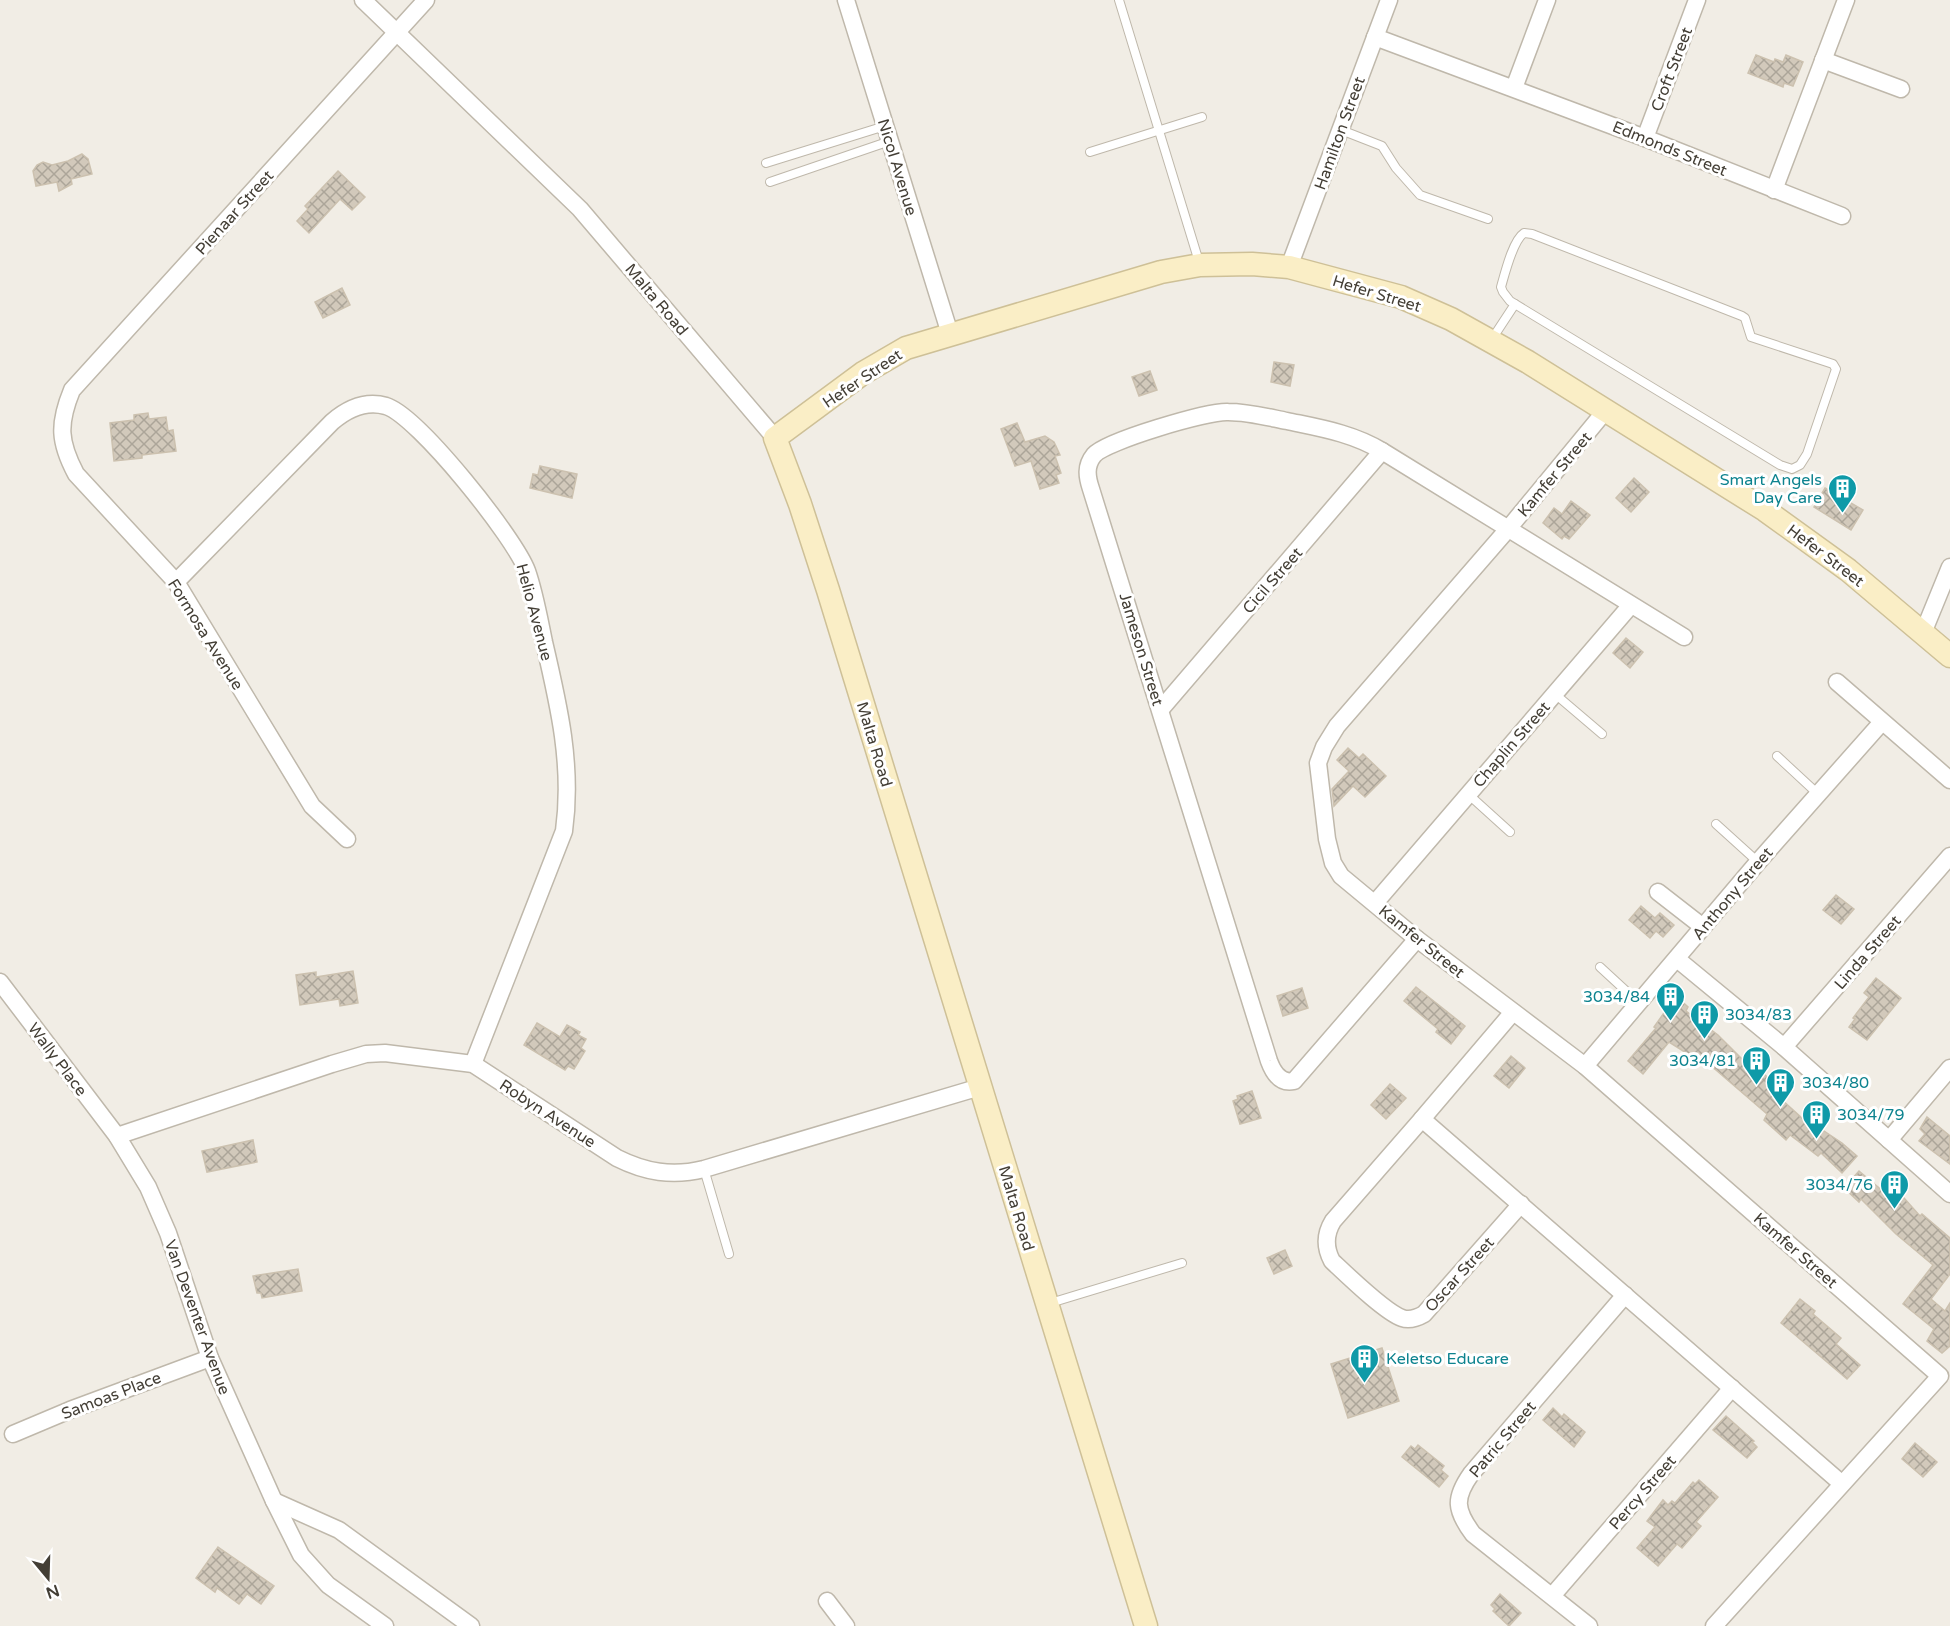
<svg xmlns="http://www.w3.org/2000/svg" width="1950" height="1626" font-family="'Varela Round',sans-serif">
<defs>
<pattern id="building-cross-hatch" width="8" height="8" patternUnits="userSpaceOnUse" patternTransform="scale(1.5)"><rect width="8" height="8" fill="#d2c9bb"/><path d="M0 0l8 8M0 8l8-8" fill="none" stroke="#aca599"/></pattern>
</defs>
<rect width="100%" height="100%" fill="#f1ede5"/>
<g fill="url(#building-cross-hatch)" stroke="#ccc1af" stroke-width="1.5">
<path d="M1756 55 1774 62 1775 59 1783 62 1786 55 1803 62 1793 86 1784 83 1783 87 1748 73Z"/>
<path d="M82 154 88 159 92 174 71 179 72 184 59 191 57 182 36 186 33 171 37 165 43 162 52 165 68 161Z"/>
<path d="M338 171 365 197 352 210 340 199 309 233 297 221 308 209 305 206Z"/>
<path d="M342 288 350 305 323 318 315 302Z"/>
<path d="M1274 362 1294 365 1290 386 1271 382Z"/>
<path d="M1150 371 1157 390 1139 396 1132 377Z"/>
<path d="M148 413 149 419 166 417 168 431 173 430 176 451 142 455V458L114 461 110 423 134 420V415Z"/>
<path d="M1017 423 1025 442 1045 436 1054 442 1060 455 1055 456 1061 473 1056 475 1059 483 1040 489 1031 461 1015 466 1001 429Z"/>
<path d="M540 466 577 474 572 498 530 488 533 474 538 475Z"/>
<path d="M1634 478 1649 492 1631 512 1616 498Z"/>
<path d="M1825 488 1863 510 1851 530 1814 507Z"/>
<path d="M1571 501 1590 515 1569 539 1564 536 1562 539 1543 523 1554 508 1562 514Z"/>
<path d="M1626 638 1643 652 1630 668 1613 653Z"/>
<path d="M1348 748 1359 758 1363 754 1386 776 1365 797 1353 786 1334 806 1332 789 1349 771 1337 760Z"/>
<path d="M1836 895 1854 909 1841 924 1823 910Z"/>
<path d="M1641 906 1655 918 1660 913 1674 925 1663 937 1656 931 1650 938 1629 920Z"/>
<path d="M353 971 358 1003 340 1006 339 999 300 1005 296 975 316 972V977Z"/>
<path d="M1876 978 1901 998 1867 1040 1849 1027 1855 1019 1853 1018 1869 997 1864 993Z"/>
<path d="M1416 987 1465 1026 1451 1044 1436 1032 1438 1029 1404 1001Z"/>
<path d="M1302 988 1308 1008 1283 1016 1277 996Z"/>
<path d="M1676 996 1688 1007 1686 1011 1718 1035 1754 1071 1756 1067 1774 1083 1769 1088 1813 1128 1815 1125 1842 1143 1857 1156 1842 1173 1821 1153 1818 1156 1790 1135 1786 1140 1764 1120 1767 1114 1702 1058 1699 1061 1669 1042 1643 1074 1628 1061 1656 1028 1654 1027Z"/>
<path d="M537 1023 560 1037 567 1025 580 1032 578 1035 586 1039 581 1048 585 1051 574 1069 568 1066 565 1070 524 1045Z"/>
<path d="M1511 1056 1525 1068 1509 1088 1494 1076Z"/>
<path d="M1390 1084 1406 1098 1386 1119 1371 1105Z"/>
<path d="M1252 1091 1261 1118 1240 1124 1233 1101 1238 1099 1237 1096Z"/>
<path d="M1927 1117 1950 1136V1164L1919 1141 1925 1134 1920 1129Z"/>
<path d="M253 1140 257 1162 207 1172 202 1151Z"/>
<path d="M1859 1171 1890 1197 1897 1190 1920 1216 1922 1214 1950 1238V1274L1931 1299 1945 1311 1950 1303V1346L1942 1353 1927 1341 1934 1329 1903 1304 1933 1265 1896 1234 1861 1199 1859 1202 1844 1188Z"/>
<path d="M1285 1250 1292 1266 1274 1274 1267 1258Z"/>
<path d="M298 1269 302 1291 262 1298 261 1293H257L253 1276Z"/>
<path d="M1800 1299 1815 1311 1813 1314 1841 1338 1836 1344 1860 1365 1847 1379 1781 1323Z"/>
<path d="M1382 1348 1399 1401 1348 1418 1331 1364Z"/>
<path d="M1553 1408 1562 1417 1564 1414 1585 1432 1574 1447 1543 1420Z"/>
<path d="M1726 1416 1754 1441 1752 1442 1757 1447 1747 1458 1713 1430Z"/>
<path d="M1915 1443 1937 1462 1923 1477 1902 1459Z"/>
<path d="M1418 1445 1444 1466 1441 1470 1448 1476 1439 1487 1402 1457 1411 1446 1415 1449Z"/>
<path d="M1699 1480 1718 1497 1696 1522 1701 1526 1682 1548 1677 1544 1658 1566 1637 1548 1655 1527 1647 1521 1663 1500 1668 1505 1672 1501 1675 1503 1693 1482 1695 1484Z"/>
<path d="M218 1547 274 1586 261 1604 247 1594 239 1604 217 1588 215 1592 196 1578Z"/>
<path d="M1500 1594 1521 1613 1509 1626 1493 1611 1495 1609 1491 1605Z"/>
</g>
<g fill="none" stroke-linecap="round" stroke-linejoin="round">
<defs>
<g id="lane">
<path d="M1119 0 1200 265"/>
<path d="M1341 130 1382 146 1396 168 1420 195 1488 219"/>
<path d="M1090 152 1202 117"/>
<path d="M766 163 885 126"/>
<path d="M770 182 890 141"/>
<path d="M1524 233 1532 234 1742 316 1745 318 1751 337 1833 364 1836 369 1807 454 1800 465 1792 469 1780 465 1510 301 1503 292 1501 287C1505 273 1513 240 1524 233Z"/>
<path d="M1492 339 1515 304"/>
<path d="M1555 694 1602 734"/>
<path d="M1777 756 1818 794"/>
<path d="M1468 794 1510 832"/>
<path d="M1716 824 1758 862"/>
<path d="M1600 967 1638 1002"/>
<path d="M704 1169 729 1254"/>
<path d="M1047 1304 1182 1263"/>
</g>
<g id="street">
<path d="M363 0 580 209 775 438"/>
<path d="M846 0 950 334"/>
<path d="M1375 37 1645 138 1842 216"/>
<path d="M1823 60 1901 89"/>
<path d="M1514 88 1547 0"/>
<path d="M1645 138 1697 0"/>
<path d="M1774 190 1846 0"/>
<path d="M1289 267 1389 0"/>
<path d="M1606 410 1508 529 1337 726 1324 747 1318 763 1327 839 1333 863 1341 876 1417 939 1585 1066 1940 1376 1714 1626"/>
<path d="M176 582 332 422C347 409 365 400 386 406 418 416 515 538 527 571 535 594 539 618 544 642 559 706 573 766 564 831L473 1064"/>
<path d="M1923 633 1950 567"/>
<path d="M1837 682 1950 780"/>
<path d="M1161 709 1382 451"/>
<path d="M347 839 312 806 176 582 76 474C59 442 58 424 72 390L426 0"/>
<path d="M1658 892 1703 927"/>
<path d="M1375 903 1631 605"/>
<path d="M1417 939 1294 1081C1280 1084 1273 1072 1269 1061L1091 489C1087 477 1085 466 1094 455 1106 441 1208 411 1228 412 1248 412 1267 417 1287 421 1320 428 1352 433 1382 451L1684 637"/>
<path d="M1677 959 1784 1047 1950 1194"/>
<path d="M0 982 117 1136 148 1187 168 1233 210 1358 274 1501 301 1555 328 1585 385 1626"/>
<path d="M1513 1012 1422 1119 1841 1483"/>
<path d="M1784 1047 1950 856"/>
<path d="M1585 1066 1758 862 1882 722"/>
<path d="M1422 1119 1333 1221C1325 1234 1325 1248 1332 1261 1347 1275 1385 1312 1402 1318 1410 1321 1417 1318 1424 1314L1521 1204"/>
<path d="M117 1136 332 1064 366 1054 385 1053 473 1064 617 1158C645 1172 672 1177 704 1169L980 1087"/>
<path d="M1889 1140 1950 1068"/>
<path d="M13 1434 70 1410 210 1358"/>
<path d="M274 1501 339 1530 471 1626"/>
<path d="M1552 1596 1732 1388"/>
<path d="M827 1601 846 1626"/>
<path d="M1589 1626 1473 1534C1455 1510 1454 1498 1471 1474L1625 1295"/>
</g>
<path id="secondary" d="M1146 1626 828 590 800 504 775 438 863 373 906 348 1161 272 1200 265 1252 264 1289 267 1401 297 1451 319 1528 362 1765 510 1848 570 1950 656"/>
</defs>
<use href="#lane" stroke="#bfb8ab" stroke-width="10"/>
<use href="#street" stroke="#bfb8ab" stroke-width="19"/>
<use href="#secondary" stroke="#cec097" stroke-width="25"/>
<use href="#lane" stroke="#fff" stroke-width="8"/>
<use href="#street" stroke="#fff" stroke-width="16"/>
<use href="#secondary" stroke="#faeec6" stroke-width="22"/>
</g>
<defs>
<symbol id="building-pin" viewBox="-11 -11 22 30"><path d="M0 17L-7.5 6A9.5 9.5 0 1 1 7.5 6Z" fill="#0f9aa8" stroke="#fff"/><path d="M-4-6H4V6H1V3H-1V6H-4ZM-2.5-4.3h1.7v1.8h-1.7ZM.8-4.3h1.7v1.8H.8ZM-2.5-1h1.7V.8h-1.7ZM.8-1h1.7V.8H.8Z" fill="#fff"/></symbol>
</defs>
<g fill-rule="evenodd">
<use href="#building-pin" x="1826" y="472" width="33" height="45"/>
<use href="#building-pin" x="1654" y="980" width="33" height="45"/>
<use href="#building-pin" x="1688" y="998" width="33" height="45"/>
<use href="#building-pin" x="1740" y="1044" width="33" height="45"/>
<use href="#building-pin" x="1764" y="1066" width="33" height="45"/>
<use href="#building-pin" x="1800" y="1098" width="33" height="45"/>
<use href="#building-pin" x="1878" y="1168" width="33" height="45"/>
<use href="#building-pin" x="1348" y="1342" width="33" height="45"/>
</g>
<g text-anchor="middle" stroke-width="6" stroke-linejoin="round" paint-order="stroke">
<g font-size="16" fill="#433e35" stroke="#fff">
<text transform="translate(1671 69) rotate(-69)" y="6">Croft Street</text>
<text transform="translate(1339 133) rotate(-70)" y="6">Hamilton Street</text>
<text transform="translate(1670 148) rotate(22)" y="6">Edmonds Street</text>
<text transform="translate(898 167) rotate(73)" y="6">Nicol Avenue</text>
<text transform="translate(234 212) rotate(-48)" y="6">Pienaar Street</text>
<text transform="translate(1377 293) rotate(17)" y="6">Hefer Street</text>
<text transform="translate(657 299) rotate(50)" y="6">Malta Road</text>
<text transform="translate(862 378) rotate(-34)" y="6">Hefer Street</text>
<text transform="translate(1554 474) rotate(-50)" y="6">Kamfer Street</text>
<text transform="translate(1826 555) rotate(37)" y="6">Hefer Street</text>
<text transform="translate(1272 580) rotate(-49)" y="6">Cicil Street</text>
<text transform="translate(535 612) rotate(75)" y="6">Helio Avenue</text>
<text transform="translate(206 634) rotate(58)" y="6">Formosa Avenue</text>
<text transform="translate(1142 649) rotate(73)" y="6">Jameson Street</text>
<text transform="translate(875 744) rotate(73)" y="6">Malta Road</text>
<text transform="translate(1511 744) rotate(-49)" y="6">Chaplin Street</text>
<text transform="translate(1732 893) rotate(-50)" y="6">Anthony Street</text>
<text transform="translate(1422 941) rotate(39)" y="6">Kamfer Street</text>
<text transform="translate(1867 952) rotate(-49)" y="6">Linda Street</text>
<text transform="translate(58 1059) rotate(53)" y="6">Wally Place</text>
<text transform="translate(548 1113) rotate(33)" y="6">Robyn Avenue</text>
<text transform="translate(1017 1208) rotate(73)" y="6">Malta Road</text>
<text transform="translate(1796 1250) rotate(41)" y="6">Kamfer Street</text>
<text transform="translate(1459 1274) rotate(-48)" y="6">Oscar Street</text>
<text transform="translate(198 1317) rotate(70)" y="6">Van Deventer Avenue</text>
<text transform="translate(111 1395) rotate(-21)" y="6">Samoas Place</text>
<text transform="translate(1502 1439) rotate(-50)" y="6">Patric Street</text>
<text transform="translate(1642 1492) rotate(-49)" y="6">Percy Street</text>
</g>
<g font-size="16" fill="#0d838f" stroke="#fff" text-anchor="end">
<text x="1822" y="485">Smart Angels<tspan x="1822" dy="18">Day Care</tspan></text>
<text x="1650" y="1002">3034/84</text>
<text x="1725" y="1020" text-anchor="start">3034/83</text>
<text x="1736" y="1066">3034/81</text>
<text x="1802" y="1088" text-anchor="start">3034/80</text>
<text x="1837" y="1120" text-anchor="start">3034/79</text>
<text x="1873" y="1190">3034/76</text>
<text x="1386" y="1364" text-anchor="start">Keletso Educare</text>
</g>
</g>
<g transform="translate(48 1578) rotate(161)" stroke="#ffffff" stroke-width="4.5" paint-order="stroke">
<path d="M0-4.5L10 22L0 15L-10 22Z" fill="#433e35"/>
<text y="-9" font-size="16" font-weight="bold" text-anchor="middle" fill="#433e35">N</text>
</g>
</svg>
